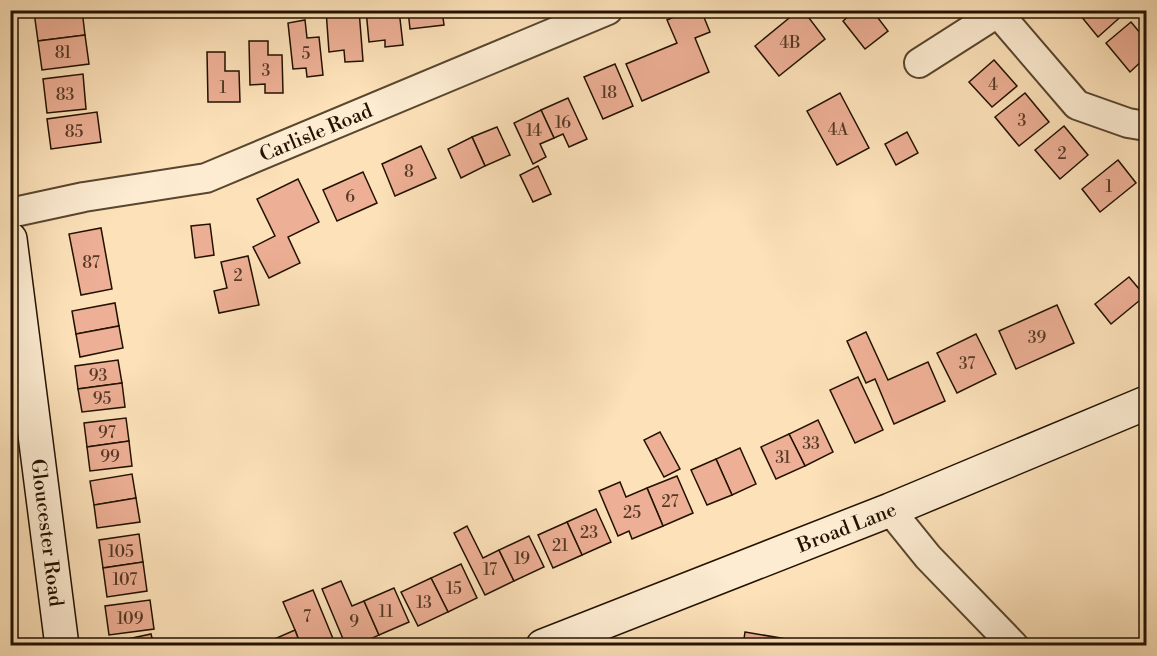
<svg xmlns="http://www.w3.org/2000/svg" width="1157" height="656" font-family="'Libre Bodoni',serif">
<rect width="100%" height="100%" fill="#fce1b9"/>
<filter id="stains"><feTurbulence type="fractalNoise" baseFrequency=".00333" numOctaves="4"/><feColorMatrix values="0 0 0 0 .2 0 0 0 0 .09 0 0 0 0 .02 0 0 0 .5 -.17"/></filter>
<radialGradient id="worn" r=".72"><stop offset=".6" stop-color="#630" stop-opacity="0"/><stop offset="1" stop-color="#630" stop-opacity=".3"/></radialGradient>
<g fill="#edaf95" stroke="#221200" stroke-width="1.5">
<path d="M45 10H82L85 35 38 41 34 12Z"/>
<path d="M326 10H359L363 61 345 62 344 50 329 52Z"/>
<path d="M366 10H399L403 45 385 47V40L369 42Z"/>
<path d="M408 10H442L444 25 410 29Z"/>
<path d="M689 10H701L710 32 695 38 709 72 642 101 626 64 677 43 667 20Z"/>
<path d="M799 10H803L825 39 779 76 755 46Z"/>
<path d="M856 10H872L888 31 865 49 843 21Z"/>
<path d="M1076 10H1124L1126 12 1098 37Z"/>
<path d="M305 20 307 38 319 37 323 75 307 77 306 68 293 69 288 23Z"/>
<path d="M1131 22 1146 40V57L1130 72 1106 43Z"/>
<path d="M85 35 89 64 42 70 38 41Z"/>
<path d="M249 41H268V55H282L283 93H265V84L250 85Z"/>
<path d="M207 52H225V71H239L240 102H208Z"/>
<path d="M994 60 1017 86 992 107 969 82Z"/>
<path d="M615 64 633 106 603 119 584 77Z"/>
<path d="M83 74 86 109 47 113 43 79Z"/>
<path d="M840 93 869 148 837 165 807 111Z"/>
<path d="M1025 93 1049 122 1019 146 995 117Z"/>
<path d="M568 98 587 139 569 147 563 134 554 138 541 110Z"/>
<path d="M541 110 554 138 540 144 546 157 533 164 514 123Z"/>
<path d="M97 112 101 142 51 149 47 119Z"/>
<path d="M1064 126 1088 155 1060 179 1035 150Z"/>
<path d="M497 127 510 155 485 166 472 137Z"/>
<path d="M907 132 918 153 896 165 885 144Z"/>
<path d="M472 137 485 166 461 178 448 149Z"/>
<path d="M421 146 436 178 395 196 382 164Z"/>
<path d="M1118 160 1136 183 1100 212 1082 189Z"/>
<path d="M538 166 551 194 533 202 520 175Z"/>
<path d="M363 172 377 203 337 221 323 190Z"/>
<path d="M298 179 319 222 288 237 300 263 269 278 253 247 275 236 257 199Z"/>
<path d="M210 224 214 255 195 258 191 226Z"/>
<path d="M101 228 112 289 81 295 69 234Z"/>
<path d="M248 256 259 305 219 313 214 291 227 288 221 262Z"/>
<path d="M1129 277 1145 296 1111 324 1095 304Z"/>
<path d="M115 303 119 326 76 334 72 311Z"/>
<path d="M1057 305 1074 343 1016 369 999 331Z"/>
<path d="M119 326 123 348 80 357 76 334Z"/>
<path d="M866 332 888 380 928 362 945 401 894 424 875 379 866 383 847 341Z"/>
<path d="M976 334 996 374 957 393 937 353Z"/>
<path d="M118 360 122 383 78 389 75 366Z"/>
<path d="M858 377 883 430 855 443 830 390Z"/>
<path d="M122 383 125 407 82 412 78 389Z"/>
<path d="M126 418 129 441 87 447 84 423Z"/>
<path d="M818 420 833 452 805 466 789 434Z"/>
<path d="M660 432 680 469 664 477 644 440Z"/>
<path d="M789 434 805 466 776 479 761 447Z"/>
<path d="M129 441 132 466 90 471 87 447Z"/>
<path d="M740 448 756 484 732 495 716 459Z"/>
<path d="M716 459 732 495 707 505 691 470Z"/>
<path d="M132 474 136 498 94 505 90 481Z"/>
<path d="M677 476 693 513 663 526 647 488Z"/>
<path d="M620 482 626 497 647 488 663 526 632 539 629 531 618 536 599 491Z"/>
<path d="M136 498 140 522 97 528 94 505Z"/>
<path d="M596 509 611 542 582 555 567 522Z"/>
<path d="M567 522 582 555 553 568 538 535Z"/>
<path d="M467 526 483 558 499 550 514 581 485 595 454 533Z"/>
<path d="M139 534 143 562 103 568 99 540Z"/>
<path d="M529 536 544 567 514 581 499 550Z"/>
<path d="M143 562 147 591 107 597 103 568Z"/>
<path d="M461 564 477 598 448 612 431 578Z"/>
<path d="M431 578 448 612 418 626 401 592Z"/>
<path d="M341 581 352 606 364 601 379 635 356 646H346L322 589Z"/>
<path d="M394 588 409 622 379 635 364 601Z"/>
<path d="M313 590 336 646H301L295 630 283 602Z"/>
<path d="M150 600 154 629 109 635 105 606Z"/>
<path d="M295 630 301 646H267L265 643Z"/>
<path d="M745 632 828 646H743Z"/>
<path d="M151 634 154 646H110L109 643Z"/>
</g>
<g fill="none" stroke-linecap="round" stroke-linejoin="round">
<defs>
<g id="street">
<path d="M998 13 1077 105 1128 123 1146 126"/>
<path d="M919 63 1002 10"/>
<path id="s1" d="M10 213 84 197 206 178 608 10"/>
<path d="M890 510 928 557 1014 646"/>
</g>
<g id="secondary">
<path id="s2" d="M10 239 62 646"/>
<path id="s3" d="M543 646 890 510 1146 403"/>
</g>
</defs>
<use href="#street" stroke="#58462e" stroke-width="32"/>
<use href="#secondary" stroke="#221200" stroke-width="36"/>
<use href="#street" stroke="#fdecd2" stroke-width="28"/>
<use href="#secondary" stroke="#fdecd2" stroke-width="33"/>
</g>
<g text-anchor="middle" stroke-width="4.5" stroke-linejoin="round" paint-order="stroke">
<g font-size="16" fill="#553925">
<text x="790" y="48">4B</text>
<text x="63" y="58">81</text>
<text x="306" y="59">5</text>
<text x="266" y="76">3</text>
<text x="993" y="90">4</text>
<text x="223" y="93">1</text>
<text x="609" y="98">18</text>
<text x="65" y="100">83</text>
<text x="1022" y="126">3</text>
<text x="563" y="128">16</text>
<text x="838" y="135">4A</text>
<text x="534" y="136">14</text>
<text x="74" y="137">85</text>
<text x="1062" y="159">2</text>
<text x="409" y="177">8</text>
<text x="1109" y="192">1</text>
<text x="350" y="202">6</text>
<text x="91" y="268">87</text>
<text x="238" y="281">2</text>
<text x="1037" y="343">39</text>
<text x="967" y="369">37</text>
<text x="98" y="381">93</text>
<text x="102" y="404">95</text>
<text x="107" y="438">97</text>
<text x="811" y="449">33</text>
<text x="110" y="462">99</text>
<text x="783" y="463">31</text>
<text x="670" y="507">27</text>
<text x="632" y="518">25</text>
<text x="589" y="538">23</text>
<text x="560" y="551">21</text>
<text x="121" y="557">105</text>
<text x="522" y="564">19</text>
<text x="490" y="575">17</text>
<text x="125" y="585">107</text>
<text x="454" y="594">15</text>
<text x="424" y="608">13</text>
<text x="386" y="617">11</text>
<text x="307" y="622">7</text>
<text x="130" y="624">109</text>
<text x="354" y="627">9</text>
</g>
<g font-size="20" fill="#221200" stroke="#fdecd2">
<text dy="7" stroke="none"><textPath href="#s1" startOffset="318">Carlisle Road</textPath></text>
<text dy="7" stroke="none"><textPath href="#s3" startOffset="326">Broad Lane</textPath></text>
<text dy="7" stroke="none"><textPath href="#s2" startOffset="296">Gloucester Road</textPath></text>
</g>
</g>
<rect width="1157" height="656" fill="none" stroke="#fce1b9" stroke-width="36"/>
<rect x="12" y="12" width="1133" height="632" fill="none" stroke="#221200" stroke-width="3"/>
<rect x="18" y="18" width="1121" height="620" fill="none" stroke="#221200" stroke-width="1.5"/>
<rect width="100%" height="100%" filter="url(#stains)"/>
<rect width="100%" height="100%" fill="url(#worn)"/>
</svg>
